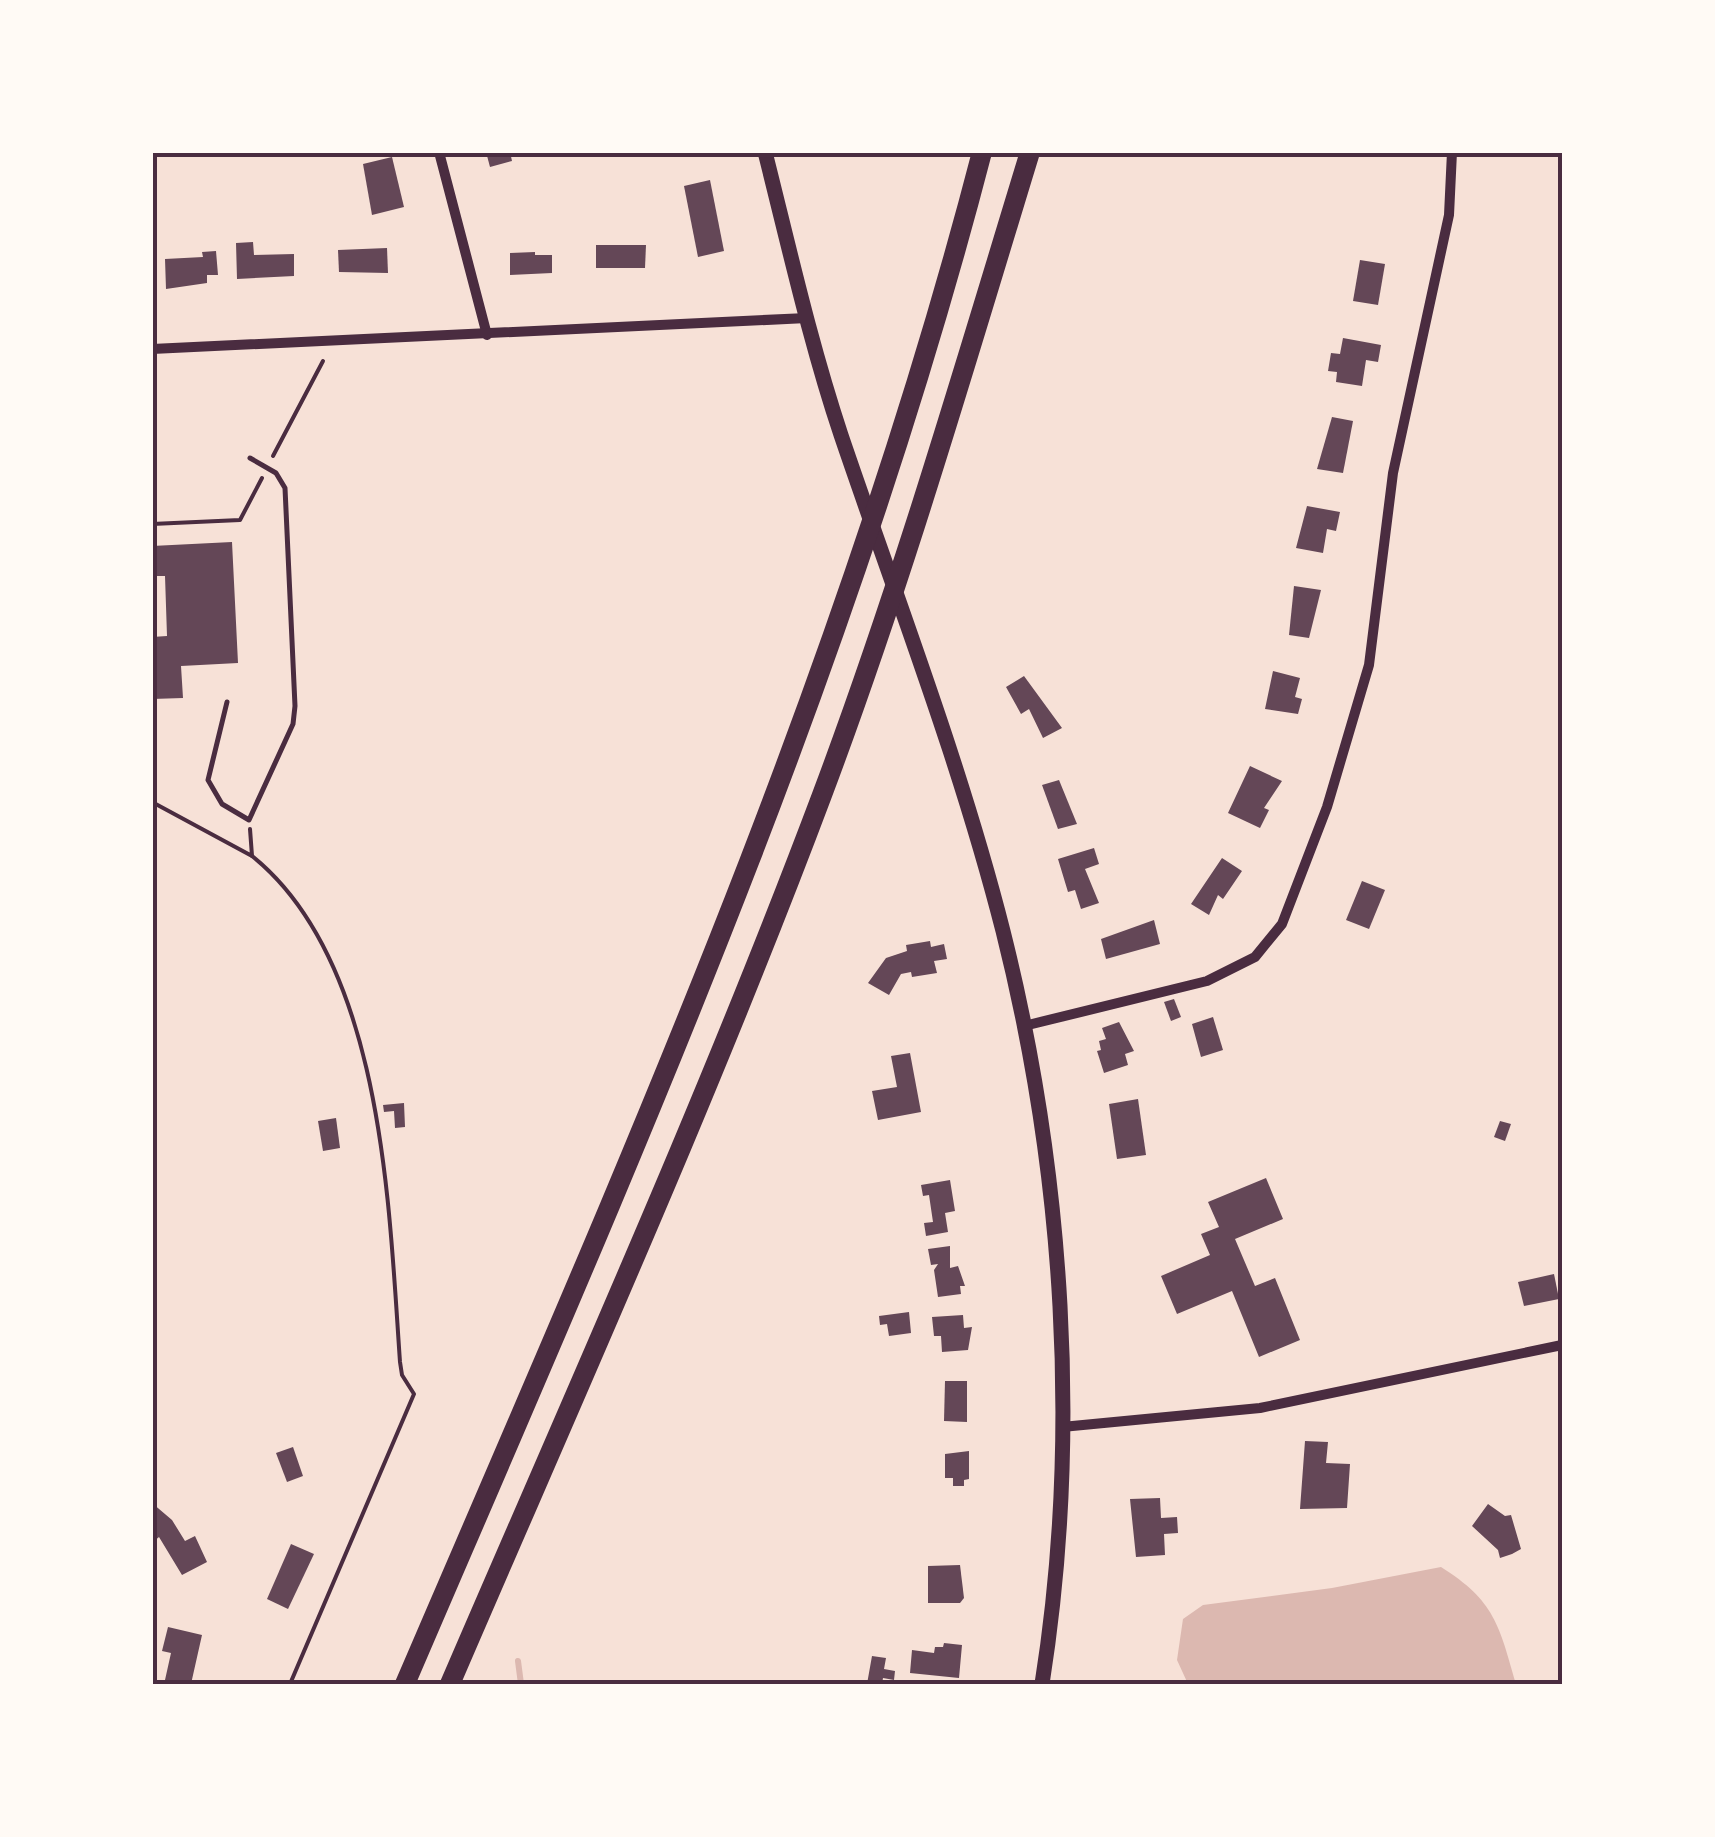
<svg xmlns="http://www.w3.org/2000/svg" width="1715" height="1837" font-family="Raleway,sans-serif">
<rect width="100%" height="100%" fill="#f7e1d7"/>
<path fill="#dcb8b0" d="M1441 1567C1495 1601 1499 1625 1516 1684H1188L1177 1660 1183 1619 1203 1605 1332 1588Z"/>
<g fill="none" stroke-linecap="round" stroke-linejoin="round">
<path stroke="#dcb8b0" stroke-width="6" d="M518 1661 521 1684"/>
</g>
<g fill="#644757">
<path d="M486 152H510L512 161 490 167Z"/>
<path d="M392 157 404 207 372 215 363 164Z"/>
<path d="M710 180 724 251 698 257 684 186Z"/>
<path d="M253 242 254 255 294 254V276L237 279 236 243Z"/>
<path d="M596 245H646L645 268H596Z"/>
<path d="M387 248 388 273 339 272 338 250Z"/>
<path d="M216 251 218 275H207V283L166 289 165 259 203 257 202 252Z"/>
<path d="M535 252V255H552V273L510 275V253Z"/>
<path d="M1360 260 1385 264 1378 305 1353 301Z"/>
<path d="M1343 338 1381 345 1378 362 1366 360 1362 386 1336 382 1337 372 1328 371 1331 353 1340 354Z"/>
<path d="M1332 417 1353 421 1343 473 1317 469Z"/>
<path d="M1307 506 1340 512 1336 531 1327 529 1323 553 1296 548Z"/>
<path d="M232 542 238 663 181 666 183 698 152 699V637L167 636 165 576H152V546Z"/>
<path d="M1294 586 1321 590 1309 638 1289 635Z"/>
<path d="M1273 671 1300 678 1295 697 1302 699 1298 714 1265 709Z"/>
<path d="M1024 676 1062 728 1043 738 1029 709 1021 714 1006 687Z"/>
<path d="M1250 766 1282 781 1264 808 1269 810 1260 828 1228 813Z"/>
<path d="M1059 780 1077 824 1058 829 1042 785Z"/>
<path d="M1094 848 1099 864 1085 869 1099 903 1081 909 1075 890 1068 892 1058 859Z"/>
<path d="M1222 858 1242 871 1223 899 1218 895 1209 915 1191 904Z"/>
<path d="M1362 881 1385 890 1369 929 1346 920Z"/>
<path d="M1154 920 1160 944 1106 959 1101 939Z"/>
<path d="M930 941 931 947 944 944 947 959 934 961 937 973 912 977 911 972 901 974 889 995 868 983 886 958 907 951 906 945Z"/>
<path d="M1174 999 1181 1017 1171 1021 1164 1002Z"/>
<path d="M1213 1017 1223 1050 1201 1057 1192 1024Z"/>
<path d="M1119 1022 1134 1051 1125 1054 1128 1065 1104 1073 1097 1051 1101 1050 1099 1041 1106 1039 1102 1028Z"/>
<path d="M910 1053 921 1112 878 1120 872 1091 897 1087 891 1056Z"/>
<path d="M1138 1099 1146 1155 1117 1159 1109 1104Z"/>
<path d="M404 1103 405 1127 395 1128 394 1111 384 1112 383 1105Z"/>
<path d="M336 1118 340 1148 323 1151 318 1121Z"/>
<path d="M1500 1121 1511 1124 1505 1141 1494 1137Z"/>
<path d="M1266 1178 1283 1219 1235 1239 1255 1286 1275 1278 1300 1340 1259 1357 1232 1291 1177 1314 1161 1276 1210 1255 1201 1234 1219 1227 1208 1202Z"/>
<path d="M950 1180 955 1211 945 1213 948 1232 926 1236 924 1223 933 1222 929 1195 923 1196 921 1185Z"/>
<path d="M950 1246V1268L958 1266 965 1286H960L961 1294 938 1297 934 1270 938 1264 931 1265 928 1249Z"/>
<path d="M1554 1274 1559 1299 1524 1306 1518 1282Z"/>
<path d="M909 1312 911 1333 889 1336 887 1324 880 1325 879 1316Z"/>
<path d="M963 1315 964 1328 972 1327 968 1350 942 1352 941 1336H934L932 1317Z"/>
<path d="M945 1381H967V1422L944 1421Z"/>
<path d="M1305 1441 1328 1442 1326 1463 1350 1464 1347 1508 1300 1509Z"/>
<path d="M293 1447 303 1476 287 1482 276 1453Z"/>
<path d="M969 1451V1479L964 1480V1486H953V1478H945V1454Z"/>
<path d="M1160 1498 1161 1518 1177 1517 1178 1533 1164 1534 1165 1555 1136 1557 1130 1499Z"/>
<path d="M152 1503 172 1520 185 1541 195 1536 207 1562 182 1575 159 1537 152 1543Z"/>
<path d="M1488 1504 1505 1516 1511 1515 1521 1549 1512 1554 1500 1558 1498 1550 1472 1526Z"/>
<path d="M291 1544 314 1554 288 1609 267 1599Z"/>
<path d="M960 1565 964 1598 960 1603H928V1566Z"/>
<path d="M168 1627 202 1635 191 1684 165 1680 171 1653 162 1651Z"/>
<path d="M944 1643 962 1645 959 1678 910 1673 912 1650 934 1653 935 1647H943Z"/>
<path d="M872 1656 886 1658 884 1669 895 1671 894 1680 883 1678 882 1684H867Z"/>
</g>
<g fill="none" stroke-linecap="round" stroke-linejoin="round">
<g stroke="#4a2c40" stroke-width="4">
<path d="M273 456 323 361"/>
<path d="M152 524 240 520 262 478"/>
<path d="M152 802 252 856 250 829"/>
<path d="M252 856C384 962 389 1208 400 1362L402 1375 414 1394 290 1684"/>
</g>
<path stroke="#4a2c40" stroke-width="5" d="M227 702 208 780 222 804 249 820 293 724 295 706 285 488 276 473 250 458"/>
<g stroke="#4a2c40" stroke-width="10">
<path d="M439 152 487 335"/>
<path d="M152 349 807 318"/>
<path d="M1024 1026 1207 981 1255 957 1282 924 1327 807 1369 665 1393 473 1449 215 1452 152"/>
<path d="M1062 1427 1260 1408 1562 1345"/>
</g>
<path stroke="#4a2c40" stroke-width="15" d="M765 152C789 247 810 342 841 435 897 600 960 762 1003 931 1064 1174 1081 1437 1042 1684"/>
<g stroke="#4a2c40" stroke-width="20">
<path d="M405 1684C621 1181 844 685 982 152"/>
<path d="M450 1684C577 1389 709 1096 822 795 901 585 964 368 1030 152"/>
</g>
</g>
<rect width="1715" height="1837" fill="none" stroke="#fffaf5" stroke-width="310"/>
<rect x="155" y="155" width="1405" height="1527" fill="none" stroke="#4a2c40" stroke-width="4"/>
</svg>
